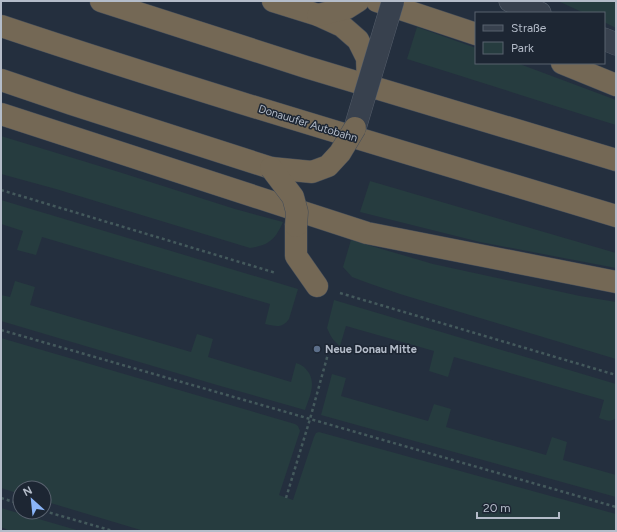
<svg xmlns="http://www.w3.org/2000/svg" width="617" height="532" font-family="Figtree,sans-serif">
<rect width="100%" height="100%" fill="#242f3e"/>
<g fill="#263c3f">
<path d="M558 1H616V28L604 22V13H584Z"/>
<path d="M417 27 476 48V63H517L616 100V125L587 116 407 59Z"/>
<path d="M1 136 119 172 235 209 283 222C275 240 269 245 250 248L56 189 1 174Z"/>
<path d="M370 181 616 253V268L480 242 360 212Z"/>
<path d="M1 200 298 289 289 319C282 329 275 326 265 324L270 304 42 237 36 255 17 250 23 231 1 224Z"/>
<path d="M351 240 433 264 580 296 616 302V359L400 294 368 283 352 277 343 267Z"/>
<path d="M15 281 35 287 30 305 191 352 197 334 213 339 208 357 291 382 296 363C302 365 305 367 309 373 316 385 309 398 305 410L217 385 1 321V295L10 297Z"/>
<path d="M334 300 616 384V418C611 423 605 420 599 418L604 400 454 357 448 377 429 371 434 351 346 326 340 346C333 341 330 335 327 328Z"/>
<path d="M1 338 295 424 298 426 300 431 279 495 293 500 314 437 316 433 319 432 616 514V531H144L44 501V488H20V494L1 488Z"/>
<path d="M332 374 346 378 341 396 428 421 434 404 451 409 446 427 546 455 552 437 567 442 563 460 616 475V497L321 415Z"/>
<path d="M1 508 80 531H10L1 527Z"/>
</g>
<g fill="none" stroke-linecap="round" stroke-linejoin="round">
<defs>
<g id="minor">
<path d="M510 1 540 13"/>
<path d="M604 39 616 44"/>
</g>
<g id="motorway">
<path d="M101 1 306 67 616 160"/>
<path d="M273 1 318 15 342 26 358 40 367 58 368 84"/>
<path d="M377 1 476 34"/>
<path d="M318 15 347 8 358 1"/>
<path d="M1 26C204 94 411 154 616 216"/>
<path d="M562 63 616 85"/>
<path d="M1 80 72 104 271 168"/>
<path d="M1 114 367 233 616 282"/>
<path d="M296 226V256L317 286"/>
</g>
</defs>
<use href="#minor" stroke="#565f6c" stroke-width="23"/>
<use href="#motorway" stroke="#434c59" stroke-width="23"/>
<g stroke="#44595c" stroke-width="2.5" stroke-dasharray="3 3" stroke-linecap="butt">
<path d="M1 190 276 273"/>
<path d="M340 293 616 375"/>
<path d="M1 330 616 507"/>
<path d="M1 498 20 504"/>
<path d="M286 498 310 419 328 354"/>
<path d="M44 511 113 531"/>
</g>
<use href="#minor" stroke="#38414e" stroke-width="22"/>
<use href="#motorway" stroke="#746855" stroke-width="22"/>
<defs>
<path id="tertiary-bridge" d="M355 128 393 1"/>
<g id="motorway-bridge">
<path d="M271 168 312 172 328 166 340 153 355 128"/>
<path d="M271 168 293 197 297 212 296 226"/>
</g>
</defs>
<use href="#tertiary-bridge" stroke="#565f6c" stroke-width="23" stroke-linecap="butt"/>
<use href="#motorway-bridge" stroke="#434c59" stroke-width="23" stroke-linecap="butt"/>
<use href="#tertiary-bridge" stroke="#38414e" stroke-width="22"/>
<use href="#motorway-bridge" stroke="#746855" stroke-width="22"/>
</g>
<circle fill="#5c6f8a" stroke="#1d2633" stroke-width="1.5" cx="317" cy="349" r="4"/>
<g text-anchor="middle" stroke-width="3" stroke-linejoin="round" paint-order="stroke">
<g font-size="11" fill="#b4bcc9" stroke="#1d2633">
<text transform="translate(308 123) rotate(17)" y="4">Donauufer Autobahn</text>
</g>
<g font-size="11" font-weight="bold" fill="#b4bcc9" stroke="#1d2633" text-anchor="start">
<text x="325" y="353">Neue Donau Mitte</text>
</g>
</g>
<rect width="617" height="532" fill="none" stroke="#b4bcc9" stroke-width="4"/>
<rect x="475" y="12" width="130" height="52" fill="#1d2633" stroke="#59626f"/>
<rect x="483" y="25" width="20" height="6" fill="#38414e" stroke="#59626f"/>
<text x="511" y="32" font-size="12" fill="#b4bcc9">Straße</text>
<rect x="483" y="42" width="20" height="12" fill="#263c3f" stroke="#59626f"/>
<text x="511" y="52" font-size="12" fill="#b4bcc9">Park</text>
<g transform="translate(32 500) rotate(333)"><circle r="19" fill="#1d2633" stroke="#59626f"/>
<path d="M0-3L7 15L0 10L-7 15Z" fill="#8ab4f8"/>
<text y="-6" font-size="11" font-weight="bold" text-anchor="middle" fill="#b4bcc9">N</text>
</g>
<path d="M477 512v6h82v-6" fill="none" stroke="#b4bcc9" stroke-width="2"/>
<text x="483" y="512" font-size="12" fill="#b4bcc9" stroke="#1d2633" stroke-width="3" paint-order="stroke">20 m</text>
</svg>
